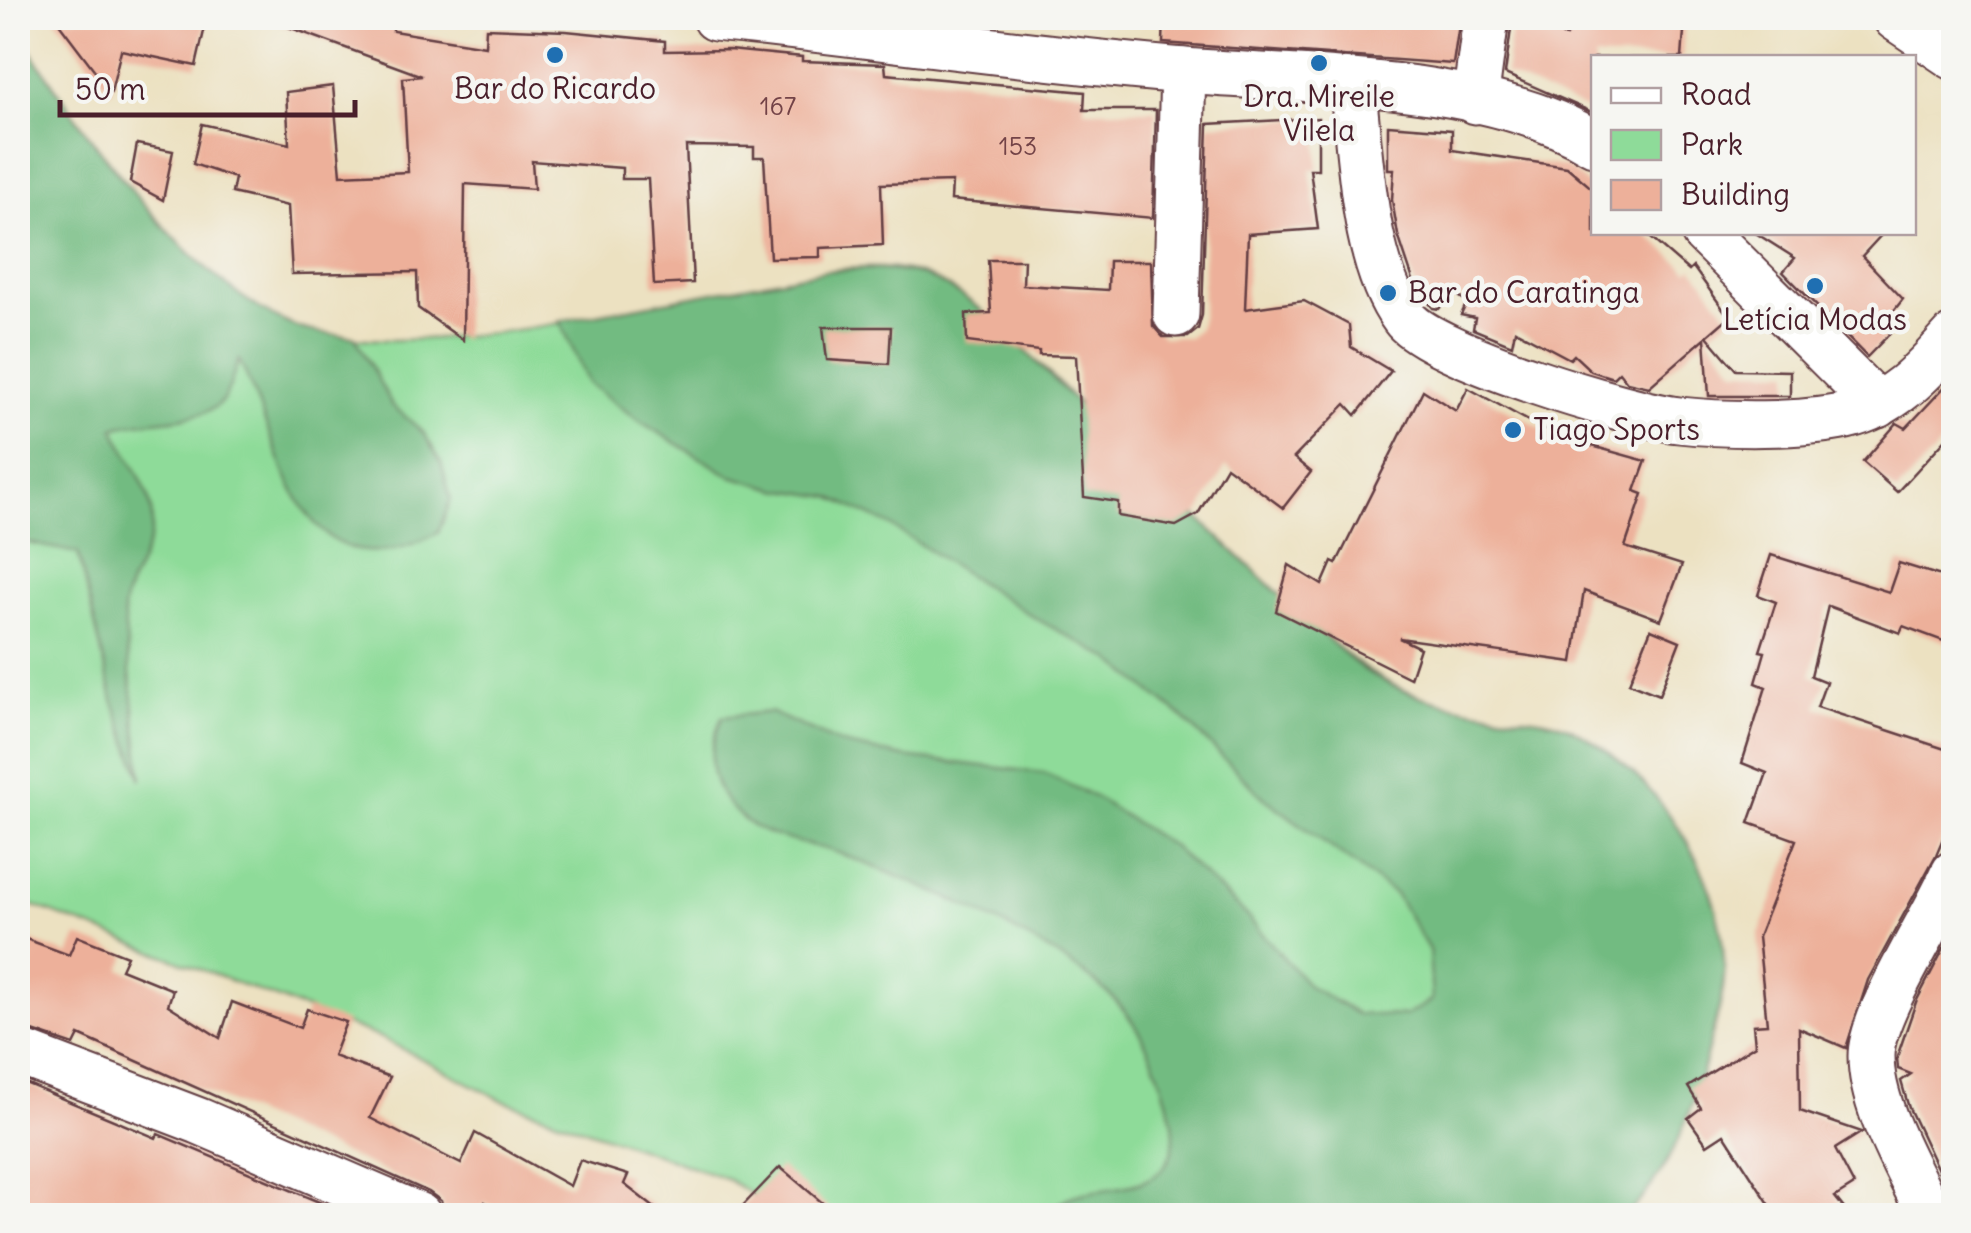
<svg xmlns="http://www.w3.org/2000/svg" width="1971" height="1233" font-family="Delius,sans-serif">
<rect width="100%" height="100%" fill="#f6f6f2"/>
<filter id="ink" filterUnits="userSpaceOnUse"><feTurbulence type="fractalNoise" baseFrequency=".01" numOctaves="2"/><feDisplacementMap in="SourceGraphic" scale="20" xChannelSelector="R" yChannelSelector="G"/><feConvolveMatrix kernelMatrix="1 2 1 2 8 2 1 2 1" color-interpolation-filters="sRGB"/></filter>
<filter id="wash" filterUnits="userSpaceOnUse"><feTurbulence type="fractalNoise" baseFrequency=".0048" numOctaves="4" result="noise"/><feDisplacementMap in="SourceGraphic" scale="40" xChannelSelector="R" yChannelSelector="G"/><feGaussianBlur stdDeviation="2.25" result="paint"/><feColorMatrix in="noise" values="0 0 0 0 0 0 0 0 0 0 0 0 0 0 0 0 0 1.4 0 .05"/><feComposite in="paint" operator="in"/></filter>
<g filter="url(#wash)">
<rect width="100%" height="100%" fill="#ece1c1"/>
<path fill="#8edb99" stroke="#6c7d62" stroke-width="2.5" d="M18 31C77 124 185 278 287 323 391 369 632 309 744 287 798 276 858 260 913 272 972 285 1056 383 1100 425 1174 495 1248 565 1323 634 1380 687 1418 701 1495 713 1524 718 1552 718 1578 732 1658 778 1716 866 1724 959 1727 993 1715 1022 1707 1054 1692 1115 1670 1169 1626 1215H784L725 1178 502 1100 381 1038 18 900Z"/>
<g fill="#72bb81" stroke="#5e6d56" stroke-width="2.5">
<path d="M18 31C81 130 178 272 287 323 308 333 333 334 355 337L392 405 423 432 441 462 451 500 438 533C296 605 285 448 239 360 233 372 230 394 220 403 201 423 142 418 114 428 129 463 160 496 150 537 144 564 126 582 123 610L142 780 113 700 78 553 18 541Z"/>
<path d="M870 269C893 271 915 270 936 281 990 306 1031 359 1073 399 1164 486 1254 573 1348 657 1387 692 1442 705 1493 713 1520 718 1549 716 1574 730 1655 773 1719 867 1724 960 1726 994 1714 1024 1706 1056 1692 1114 1670 1172 1626 1216L1043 1215C1051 1210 1059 1202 1068 1198 1097 1185 1146 1194 1166 1164 1182 1141 1170 1108 1162 1084 1152 1052 1134 1017 1109 994 1046 937 921 884 841 854 810 842 768 841 742 818 707 787 705 757 722 717L770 712 842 744 904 757 1044 773 1095 797 1172 846 1242 911 1309 986 1357 1014 1405 1016 1432 1000 1429 950 1395 894 1263 797 1181 716 1110 659 1035 618 888 524 831 497 777 489 731 476 641 422 588 383 560 321 824 271Z"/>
</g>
<g id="blocks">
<g fill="#edb09a">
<path d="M55 18H207L196 66 121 50 111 92Z"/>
<path d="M273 18H393V31L485 46 486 28 566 31 665 41V51L729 50 802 57V61L885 64 886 74 1085 92 1084 110H1156L1153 218 951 200 952 182 881 184 883 245 820 248V257L770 258 764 157H754V147L686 146 693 283 654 285 648 179H622V168L532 161 534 189 465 184 463 340 418 308 417 272 292 274 288 206 232 193 235 178 193 164 202 124 289 144 286 92 333 86 341 175 408 172 403 78 422 76 272 21Z"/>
<path d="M1164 18H1388L1387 22 1460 18 1453 64 1163 43Z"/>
<path d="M1575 18H1685L1682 58H1594V113L1505 74 1512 21 1566 36Z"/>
<path d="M1318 118V169H1310L1318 229 1248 234 1245 309 1304 301 1349 325 1351 347 1391 371 1356 415 1346 404 1294 458 1311 472 1283 508 1226 466 1198 514 1176 526 1118 516V502L1084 497 1076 356 1039 355V351L967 342 966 314 991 313 988 260H1024L1023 285 1108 290 1109 261H1151L1153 326 1163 337H1188L1198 329 1202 315 1208 124Z"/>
<path d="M1388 125 1452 130V150L1567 167 1594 190V232H1644L1689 271 1693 267 1729 317 1707 336 1736 370 1790 371V396H1709L1705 338 1649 387 1627 382 1619 372 1613 378 1591 371 1574 355 1570 359 1515 330 1512 345 1473 329 1475 318 1461 315 1467 302 1453 292 1439 309 1433 308 1414 283 1398 235 1392 200 1394 169H1388Z"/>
<path d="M137 144 173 151 163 200 130 182Z"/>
<path d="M1754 232H1884L1862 256 1903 299 1892 313 1902 321 1867 357 1783 272 1795 258Z"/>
<path d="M823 327H891L889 364 827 360Z"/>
<path d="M1954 377V430L1897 492 1863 462 1897 423 1906 428Z"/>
<path d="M1468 388 1556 436 1646 461 1635 491 1643 494 1625 547 1682 565 1661 620 1584 591 1573 662 1399 638 1420 648 1410 678 1276 611 1289 565 1322 585 1332 562 1336 564 1423 390 1456 411Z"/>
<path d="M1771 555 1889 592 1899 563 1954 580V645L1903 626 1900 633 1828 606 1811 676 1826 682 1817 707 1954 752V812L1936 855 1868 980 1846 1048 1799 1028 1800 1111 1862 1132 1835 1149 1854 1185 1835 1197 1850 1216H1777L1724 1134 1707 1145 1688 1118 1701 1108 1688 1087 1755 1045 1753 1025 1767 1024 1758 937 1796 840 1749 823 1767 773 1742 763 1766 687 1756 683 1765 652 1760 651 1776 602 1758 595Z"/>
<path d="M1651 629 1680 641 1659 695 1629 683Z"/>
<path d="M18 936 69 955 77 936 127 956 121 969 173 990 168 1005 220 1038 232 1002 300 1028 307 1009 346 1022 333 1056 390 1077 370 1118 461 1164 475 1133 570 1186 580 1160 628 1175 624 1184 665 1216H509L485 1202 479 1216H445L441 1201 429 1192 79 1035 74 1045 18 1026Z"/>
<path d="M1954 942V1204L1909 1108 1901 1081 1911 1074 1898 1069 1897 1057 1916 1002 1944 948Z"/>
<path d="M18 1080 156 1138 158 1134 352 1216H18Z"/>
<path d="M780 1167 838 1216H733Z"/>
</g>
</g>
</g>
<g filter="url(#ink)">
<use href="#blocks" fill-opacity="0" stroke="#623c42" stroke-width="2.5"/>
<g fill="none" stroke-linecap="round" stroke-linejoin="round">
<defs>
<g id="minor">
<path d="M715 18C871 34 1027 58 1184 71 1307 81 1487 78 1594 143"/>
<path d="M1896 18 1954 57"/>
<path d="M1352 83C1361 153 1362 262 1404 318 1429 354 1631 415 1679 420 1726 425 1799 426 1846 416 1893 405 1923 372 1954 337"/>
<path d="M1475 101 1486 18"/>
<path d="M1704 232 1878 405"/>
<path d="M1176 314 1183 71"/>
<path d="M18 1052 199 1121 419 1216"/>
<path d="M1930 1216C1909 1168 1871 1109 1871 1056 1871 1013 1935 918 1954 873"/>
</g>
</defs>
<use href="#minor" stroke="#623c42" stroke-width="49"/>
<use href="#minor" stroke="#fff" stroke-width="45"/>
</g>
</g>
<g fill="#1f6fb2" stroke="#f6f6f2" stroke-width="4">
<circle cx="555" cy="55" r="10"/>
<circle cx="1319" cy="63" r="10"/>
<circle cx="1815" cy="286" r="10"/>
<circle cx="1388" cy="293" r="10"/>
<circle cx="1513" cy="430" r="10"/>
</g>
<g text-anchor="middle" stroke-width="9" stroke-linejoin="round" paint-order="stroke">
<g font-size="25" fill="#734347">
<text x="778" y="115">167</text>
<text x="1018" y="155">153</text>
</g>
<g font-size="30" fill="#4a1f2b" stroke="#f6f6f2">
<text x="555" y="99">Bar do Ricardo</text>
<text x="1319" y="107">Dra. Mireile<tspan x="1319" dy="34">Vilela</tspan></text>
<text x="1408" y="303" text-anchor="start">Bar do Caratinga</text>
<text x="1815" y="330">Letícia Modas</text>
<text x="1533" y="440" text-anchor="start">Tiago Sports</text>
</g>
</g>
<rect width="1971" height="1233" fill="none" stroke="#f6f6f2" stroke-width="60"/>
<rect x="1591" y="55" width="325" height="180" fill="#f6f6f2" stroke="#b1a0a2" stroke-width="2.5"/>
<rect x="1611" y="88" width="50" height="15" fill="#ffffff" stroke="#b1a0a2" stroke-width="2.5"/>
<text x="1681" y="105" font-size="30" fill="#4a1f2b">Road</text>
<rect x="1611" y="130" width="50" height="30" fill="#8edb99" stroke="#b1a0a2" stroke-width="2.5"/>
<text x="1681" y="155" font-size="30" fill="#4a1f2b">Park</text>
<rect x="1611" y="180" width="50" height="30" fill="#edb09a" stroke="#b1a0a2" stroke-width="2.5"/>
<text x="1681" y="205" font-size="30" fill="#4a1f2b">Building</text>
<path d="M60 100v15h295v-15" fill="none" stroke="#4a1f2b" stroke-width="5"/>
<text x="75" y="100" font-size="30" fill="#4a1f2b" stroke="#f6f6f2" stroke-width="8" paint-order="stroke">50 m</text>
</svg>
